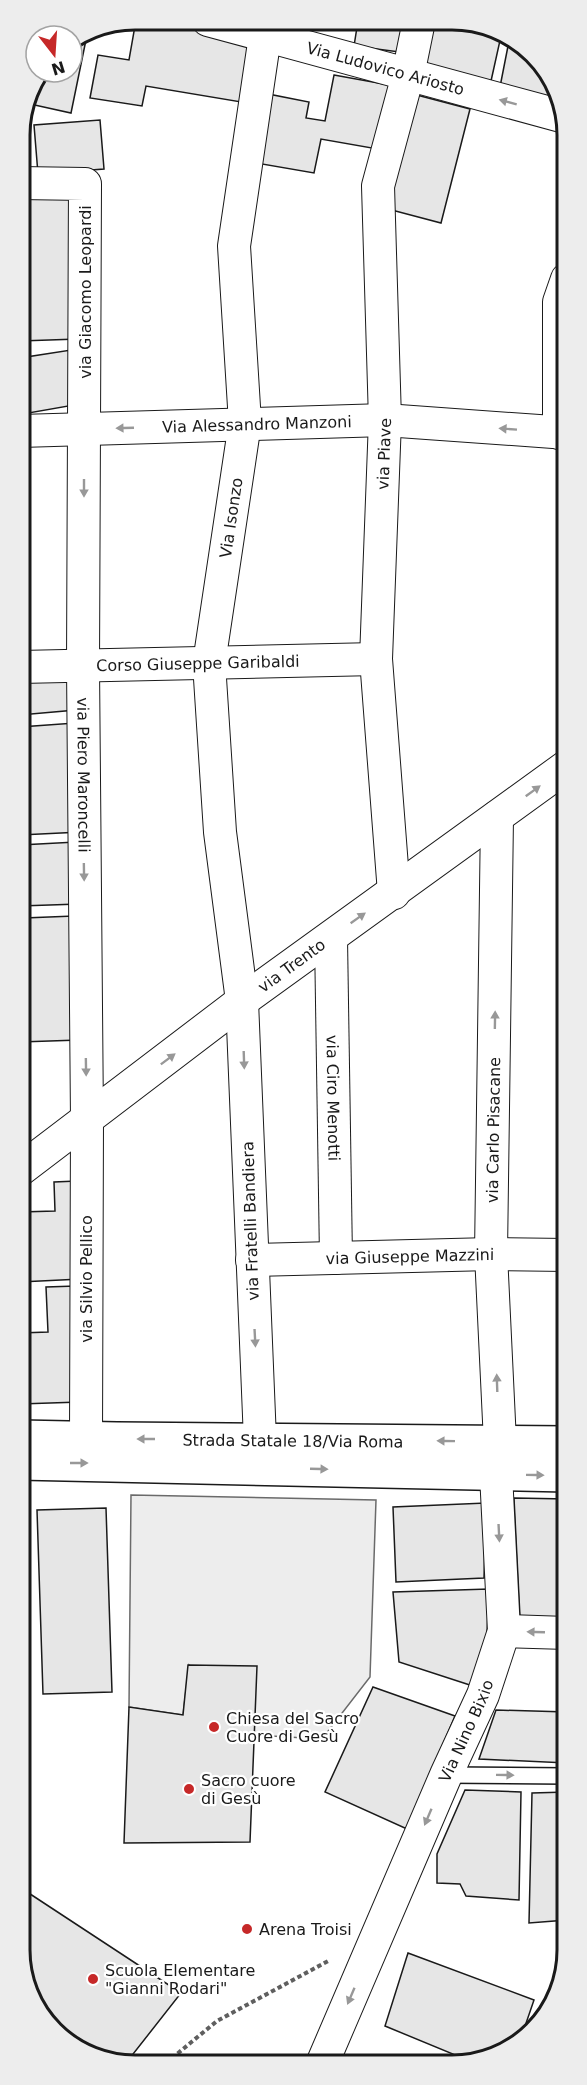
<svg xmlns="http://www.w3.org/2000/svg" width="587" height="2085" font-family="'DejaVu Sans',sans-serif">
<rect width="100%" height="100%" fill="#fff"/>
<path fill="#ededed" stroke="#6a6a6a" stroke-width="1.5" d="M131 1495 376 1500 370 1677 322 1739 254 1735 189 1665 183 1715 129 1707Z"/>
<g fill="#e6e6e6" stroke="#1a1a1a" stroke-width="1.5">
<path d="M136 20 258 40 247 103 146 86 142 106 90 98 98 55 129 60Z"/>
<path d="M358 21H412L407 53 354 46Z"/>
<path d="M431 22H475L501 36 491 81 422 67Z"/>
<path d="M88 30 71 113 30 104 45 72H72V41Z"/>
<path d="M509 41 534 54 558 103 499 92Z"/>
<path d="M334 75 395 86 383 150 321 139 314 173 256 163 268 94 309 102 306 118 325 121Z"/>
<path d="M413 94 470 109 441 223 384 208Z"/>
<path d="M100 120 104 169 38 174 34 125Z"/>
<path d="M75 193 78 339 20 341V195Z"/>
<path d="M71 350 80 404 23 414 20 399V358Z"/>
<path d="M73 672 76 710 20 715V677Z"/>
<path d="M75 723 81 832 20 835V727Z"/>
<path d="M76 842 79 904 20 906V845Z"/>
<path d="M74 916 79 1040 20 1042V933L25 932 24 918Z"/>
<path d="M77 1181 81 1279 20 1282V1212L55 1211 54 1182Z"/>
<path d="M76 1286 80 1402 20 1404V1333L48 1332 46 1287Z"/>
<path d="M514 1498 567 1499V1617H520Z"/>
<path d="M486 1503 484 1578 396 1582 393 1507Z"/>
<path d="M20 1504 26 1638 20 1639Z"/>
<path d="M106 1508 112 1692 43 1694 37 1510Z"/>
<path d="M489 1589 486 1656 476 1687 399 1662 393 1592Z"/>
<path d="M188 1665 257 1666 250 1842 124 1843 129 1707 183 1715Z"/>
<path d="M373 1687 455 1716 407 1829 325 1792Z"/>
<path d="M496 1710 567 1712V1763L479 1759Z"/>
<path d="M465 1790 521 1792 519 1900 466 1896 460 1884 437 1883V1854Z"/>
<path d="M567 1792V1920L529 1923 532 1793Z"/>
<path d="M21 1888 181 1993 126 2063H112L48 2026 21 1965Z"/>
<path d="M408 1953 534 2000 522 2035 472 2062 385 2026Z"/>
</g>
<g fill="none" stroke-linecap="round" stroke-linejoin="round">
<defs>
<path id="lane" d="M446 1775 567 1776"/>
<g id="street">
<path id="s1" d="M208 20 565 117"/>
<path id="s2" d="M20 183 85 184 83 666 87 1120 86 1438"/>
<path id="s3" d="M20 431 385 420 567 433"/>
<path d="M559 433V302L567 279"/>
<path id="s4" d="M20 667 376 659"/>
<path d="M497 817 491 1254 500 1442"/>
<path id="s5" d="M394 893 376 659 385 420 378 186 408 75 419 21"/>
<path id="s6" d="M331 938 336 1258"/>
<path id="s7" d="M20 1170 242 1001 567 766"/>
<path id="s8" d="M252 1260 491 1254 567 1255"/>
<path id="s9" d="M260 1440 242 1001 220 832 209 663 245 423 234 246 265 36"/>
<path d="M504 1631 567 1633"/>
<path id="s10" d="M322 2064 446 1775 483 1695 504 1631 496 1474"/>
</g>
<g id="primary">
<path id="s11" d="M20 1437 117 1439 567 1443"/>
<path d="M20 1463 567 1475"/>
</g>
</defs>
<use href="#lane" stroke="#1a1a1a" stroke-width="18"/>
<use href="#street" stroke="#1a1a1a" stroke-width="34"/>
<use href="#primary" stroke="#1a1a1a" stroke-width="36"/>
<path stroke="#5f5f5f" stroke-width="4" stroke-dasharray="4.5 3" stroke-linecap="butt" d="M166 2063 217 2021 330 1960"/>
<use href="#lane" stroke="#fff" stroke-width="15"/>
<use href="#street" stroke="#fff" stroke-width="32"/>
<use href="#primary" stroke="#fff" stroke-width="33"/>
</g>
<defs><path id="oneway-solid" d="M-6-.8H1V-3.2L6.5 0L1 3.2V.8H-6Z" transform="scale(1.5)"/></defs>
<g fill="#989898">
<use href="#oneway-solid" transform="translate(508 102) rotate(-165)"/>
<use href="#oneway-solid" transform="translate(125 428) rotate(178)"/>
<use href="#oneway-solid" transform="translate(508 429) rotate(-176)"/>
<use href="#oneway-solid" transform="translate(84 488) rotate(90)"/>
<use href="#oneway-solid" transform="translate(533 791) rotate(-36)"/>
<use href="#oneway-solid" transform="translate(84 872) rotate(89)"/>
<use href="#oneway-solid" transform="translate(358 918) rotate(-35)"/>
<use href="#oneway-solid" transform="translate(495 1020) rotate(-89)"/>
<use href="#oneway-solid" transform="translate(168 1059) rotate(-37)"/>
<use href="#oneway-solid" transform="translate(244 1060) rotate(88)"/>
<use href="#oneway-solid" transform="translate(86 1067) rotate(89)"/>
<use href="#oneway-solid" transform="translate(255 1338) rotate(87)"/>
<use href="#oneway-solid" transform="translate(497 1383) rotate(-92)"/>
<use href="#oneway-solid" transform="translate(146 1439) rotate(-180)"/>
<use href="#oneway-solid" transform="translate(446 1441) rotate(-179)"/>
<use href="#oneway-solid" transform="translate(79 1463)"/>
<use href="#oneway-solid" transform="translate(319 1469) rotate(2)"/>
<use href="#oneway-solid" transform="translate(535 1475) rotate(1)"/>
<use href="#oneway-solid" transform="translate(499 1533) rotate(87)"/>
<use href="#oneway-solid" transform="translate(536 1632) rotate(-178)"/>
<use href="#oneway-solid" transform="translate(505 1775) rotate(1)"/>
<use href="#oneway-solid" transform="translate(428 1817) rotate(113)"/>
<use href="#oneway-solid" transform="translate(351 1996) rotate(113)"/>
</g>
<g fill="#c62828" stroke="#fff" stroke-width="2">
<circle cx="214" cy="1727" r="6"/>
<circle cx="189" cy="1789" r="6"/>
<circle cx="247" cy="1929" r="6"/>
<circle cx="93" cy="1979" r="6"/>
</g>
<g text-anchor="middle" stroke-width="4.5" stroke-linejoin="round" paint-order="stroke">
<g font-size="16" fill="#1a1a1a" stroke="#fff">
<text dy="6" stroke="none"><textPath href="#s1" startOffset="184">Via Ludovico Ariosto</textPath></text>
<text transform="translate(85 292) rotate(-90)" y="6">via Giacomo Leopardi</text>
<text dy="6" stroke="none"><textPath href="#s3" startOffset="237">Via Alessandro Manzoni</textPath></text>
<text dy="6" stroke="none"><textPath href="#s5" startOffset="440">via Piave</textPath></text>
<text dy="6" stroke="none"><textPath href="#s9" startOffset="926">Via Isonzo</textPath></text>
<text dy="6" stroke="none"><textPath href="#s4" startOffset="178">Corso Giuseppe Garibaldi</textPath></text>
<text dy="6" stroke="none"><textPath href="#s2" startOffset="656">via Piero Maroncelli</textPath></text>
<text dy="6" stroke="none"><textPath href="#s7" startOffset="340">via Trento</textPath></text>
<text dy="6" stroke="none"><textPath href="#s6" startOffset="160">via Ciro Menotti</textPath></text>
<text transform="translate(493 1130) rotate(-89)" y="6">via Carlo Pisacane</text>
<text transform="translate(250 1221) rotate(-92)" y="6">via Fratelli Bandiera</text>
<text dy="6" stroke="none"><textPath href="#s8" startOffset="158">via Giuseppe Mazzini</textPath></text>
<text transform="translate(86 1279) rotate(-90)" y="6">via Silvio Pellico</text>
<text dy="6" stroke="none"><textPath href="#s11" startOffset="273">Strada Statale 18/Via Roma</textPath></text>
<text dy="6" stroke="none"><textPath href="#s10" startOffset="363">Via Nino Bixio</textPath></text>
</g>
<g font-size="16" fill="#1a1a1a" stroke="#fff" text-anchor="start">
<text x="226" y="1724">Chiesa del Sacro<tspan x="226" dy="18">Cuore di Gesù</tspan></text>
<text x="201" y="1786">Sacro cuore<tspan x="201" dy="18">di Gesù</tspan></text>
<text x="259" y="1935">Arena Troisi</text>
<text x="105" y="1976">Scuola Elementare<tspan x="105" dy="18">"Gianni Rodari"</tspan></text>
</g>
</g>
<path d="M0 0H587V2085H0ZM135 30H452A105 105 0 0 1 557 135V1950A105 105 0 0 1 452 2055H135A105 105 0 0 1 30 1950V135A105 105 0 0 1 135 30Z" fill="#ededed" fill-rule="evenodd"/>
<path fill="none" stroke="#1a1a1a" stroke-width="3" d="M135 30H452A105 105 0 0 1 557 135V1950A105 105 0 0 1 452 2055H135A105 105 0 0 1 30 1950V135A105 105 0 0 1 135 30Z"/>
<g transform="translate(54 54) rotate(163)"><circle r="28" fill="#ffffff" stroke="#a3a3a3" stroke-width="1.5"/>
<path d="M0-4.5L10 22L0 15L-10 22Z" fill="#c62828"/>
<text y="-9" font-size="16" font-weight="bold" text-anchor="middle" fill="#1a1a1a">N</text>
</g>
</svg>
